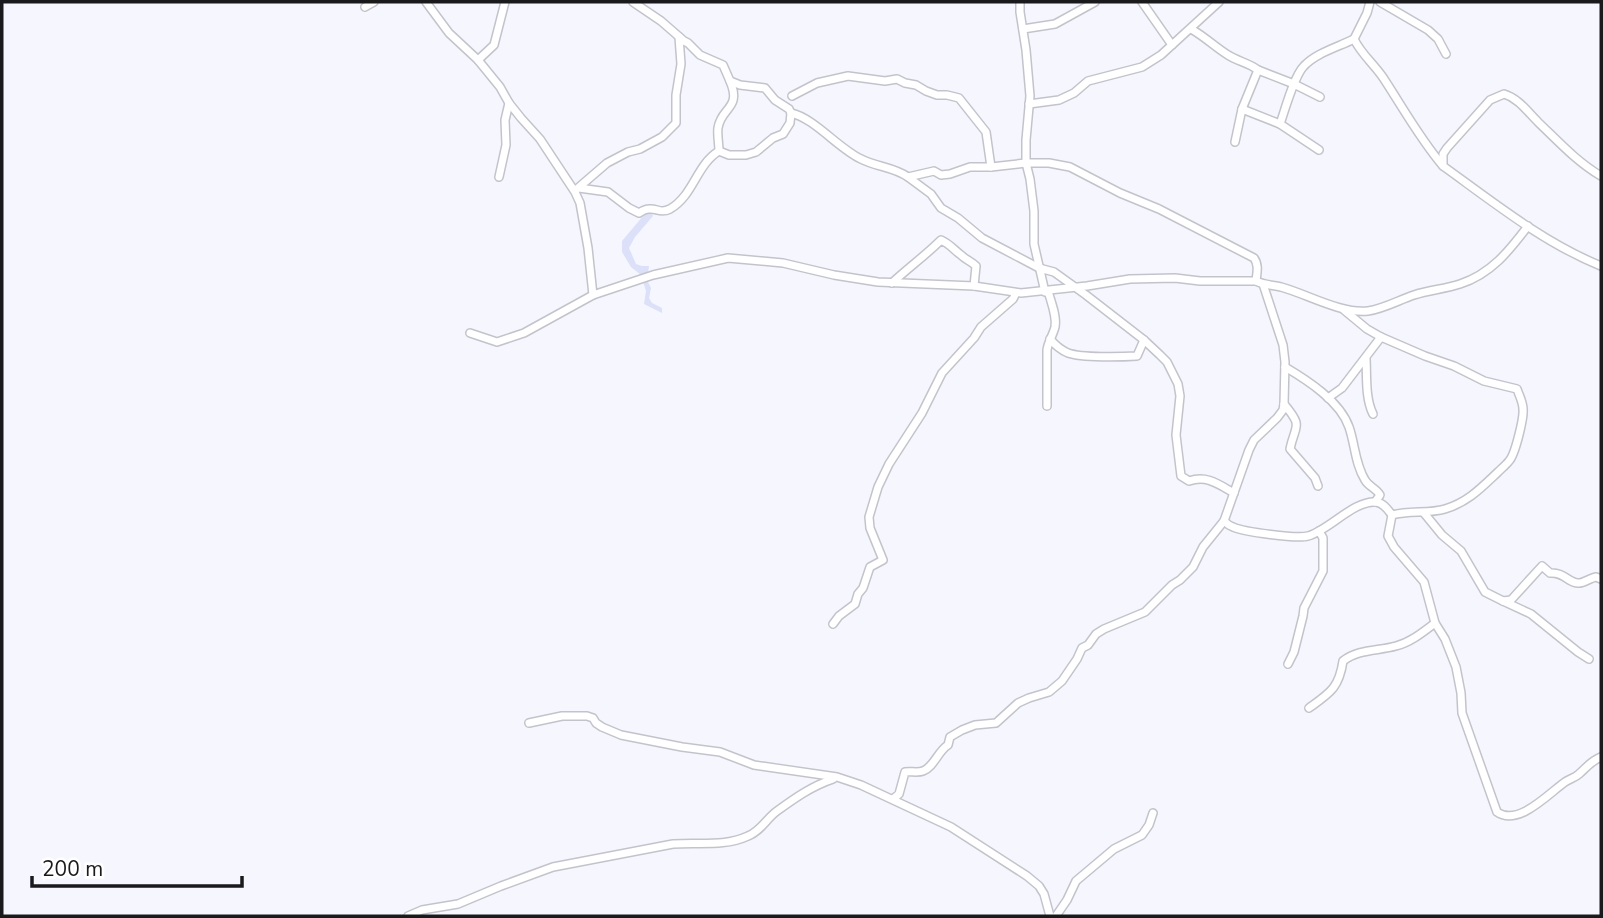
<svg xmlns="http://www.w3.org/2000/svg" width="1603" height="918" font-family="'Nunito Sans',sans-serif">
<rect width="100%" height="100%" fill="#f6f7fe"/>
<path fill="#dce0f8" d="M649 209 653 216 635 237 629 248 636 264 642 266H649L647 280 651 288 649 298 652 303 662 308V313L644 304 646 291 641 275 631 267 622 252V241Z"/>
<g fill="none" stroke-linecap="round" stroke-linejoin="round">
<defs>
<g id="street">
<path d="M426 2 449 33 478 60 500 87 509 103 521 118 540 139 575 192 580 203 588 248 593 295 653 275 728 258 783 263 834 275 878 282 974 286 1021 293 1087 286 1130 279 1175 278 1200 281H1256C1264 285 1272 285 1281 287 1307 294 1341 314 1368 311 1383 309 1399 300 1414 295 1429 290 1445 289 1460 284 1491 274 1509 251 1528 226"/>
<path d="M633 2 661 21 684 41 688 43 700 55 723 65 730 81 740 85 765 88 775 100 789 109 791 113C814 118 839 149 861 159 877 167 894 167 908 177L934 171 941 175 950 174 970 167H991L1026 163H1049L1070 167 1120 193 1159 209 1254 258C1259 265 1257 272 1256 281"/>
<path d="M1020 2V12L1026 50 1030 96 1026 140V163L1030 179 1034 211V244L1045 292"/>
<path d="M1142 2 1172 45"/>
<path d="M1370 2 1367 13 1354 39C1361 54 1375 65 1384 79 1403 108 1420 139 1443 166"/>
<path d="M1380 2 1428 30 1438 39 1446 54"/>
<path d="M365 7 374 2"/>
<path d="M1023 29 1055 24 1095 2"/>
<path d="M1191 29C1204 36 1215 47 1228 55 1237 61 1249 63 1258 70L1242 109 1235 142"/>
<path d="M478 60 494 45 505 2"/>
<path d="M1258 70 1294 84 1320 97"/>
<path d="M792 96 817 83 848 76 885 81 897 79 905 83 916 85 926 91 937 95H947L959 98 986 132 991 167"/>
<path d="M1029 104 1059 100 1074 93 1088 81 1142 67 1161 55 1219 2"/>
<path d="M1242 109 1280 124 1319 150"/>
<path d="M1280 124C1285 110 1294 76 1304 66 1316 53 1338 47 1354 39"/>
<path d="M719 151C719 145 717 133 718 128 721 107 742 109 730 81"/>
<path d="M1601 176C1577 162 1558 141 1538 122 1527 111 1518 98 1504 94L1490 100 1447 148 1443 154V166C1493 202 1544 243 1601 266"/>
<path d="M499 177 506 145 505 120 509 103"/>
<path d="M908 177 931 194 941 208 958 218 982 238 1039 268 1054 272 1086 295 1144 340 1160 355 1167 362 1178 384 1180 396 1176 435 1181 476 1189 481C1207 475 1218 484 1234 493"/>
<path d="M578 188 607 163 628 152 640 149 662 137 676 123V95L681 64 679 37"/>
<path d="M579 188 608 192 629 208 639 213C642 211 645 209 649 209 657 208 660 214 670 209 694 195 696 165 719 151L729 155H746L756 152 773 138 783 134 790 123 791 113"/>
<path d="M892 283C908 268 926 255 941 240 950 244 954 250 961 255 966 260 971 261 976 266L974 286"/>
<path d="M1344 310 1367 329 1381 337 1425 356 1454 366 1484 381 1517 389C1519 395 1523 402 1523 409 1524 418 1515 455 1509 461 1506 465 1501 469 1498 472 1481 488 1468 502 1445 509 1428 514 1410 510 1392 515L1388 536 1394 547 1424 582 1435 623 1445 639 1456 667 1461 693 1462 713 1497 812C1518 827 1548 794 1565 782 1569 779 1575 778 1579 774 1587 767 1591 761 1601 757"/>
<path d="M470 333 497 342 524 333 593 295"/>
<path d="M1050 339C1055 345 1061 350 1068 353 1082 358 1121 357 1137 356L1144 340"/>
<path d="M1366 359C1367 376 1365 398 1373 414"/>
<path d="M1285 367C1307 380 1340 401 1349 427 1355 444 1355 464 1365 480 1369 487 1376 488 1380 495L1375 502"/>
<path d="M1328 398 1342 388 1381 337"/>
<path d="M1284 404C1304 428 1295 424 1290 449L1315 478 1318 486"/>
<path d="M1047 406V350C1048 342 1053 335 1055 327 1057 316 1051 302 1048 291"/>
<path d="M1424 513 1442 535 1461 551 1485 592 1503 601 1531 614 1578 652 1589 659"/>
<path d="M1224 521C1226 523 1230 526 1233 527 1244 532 1297 539 1308 536 1328 531 1354 500 1376 502 1384 503 1388 510 1392 515"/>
<path d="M1503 601 1511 600 1542 566 1550 573C1565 572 1569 584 1579 583 1584 583 1590 578 1596 577L1601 579"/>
<path d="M833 624 839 616 855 604 858 594 863 588 870 567 883 560 870 528 869 517 878 487 889 464 922 413 942 373 974 338 981 327 1013 299 1016 293"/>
<path d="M1288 664 1294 652 1303 616 1304 608 1323 571V538L1319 531"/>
<path d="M1309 708C1330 693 1339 688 1343 661 1358 649 1378 651 1396 646 1411 642 1423 632 1435 623"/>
<path d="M529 723 562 716H587L593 718 596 723 602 727 621 735 682 747 720 752 754 765 837 777 861 785 951 827 1027 876 1039 886 1044 894 1050 916"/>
<path d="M893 799 899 794 905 772C910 771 918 773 923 771 934 767 938 751 948 745L950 737 962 730 975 725 996 723 1018 703 1029 698 1049 692 1062 681 1077 659 1082 648 1088 645 1096 634 1104 629 1145 612 1172 585 1180 580 1193 567 1203 547 1224 521 1249 450 1254 440 1277 418 1283 410 1284 404 1285 362 1283 345 1263 284"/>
<path d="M408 916 422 910 458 904 501 886 553 867 673 844C699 842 724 847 748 836 761 831 766 819 777 811 795 798 812 786 833 779"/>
<path d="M1056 916 1067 900 1076 881 1114 849 1142 835 1149 825 1153 813"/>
</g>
</defs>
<use href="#street" stroke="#c3c4cb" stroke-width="10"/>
<use href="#street" stroke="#fff" stroke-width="7"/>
</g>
<rect width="1603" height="918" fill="none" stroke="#1a1a1d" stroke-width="7"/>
<path d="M32 876v10h210v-10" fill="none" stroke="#1a1a1d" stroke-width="3.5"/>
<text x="42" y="876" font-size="21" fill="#1a1a1d" stroke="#ffffff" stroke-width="5" paint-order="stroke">200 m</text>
</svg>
